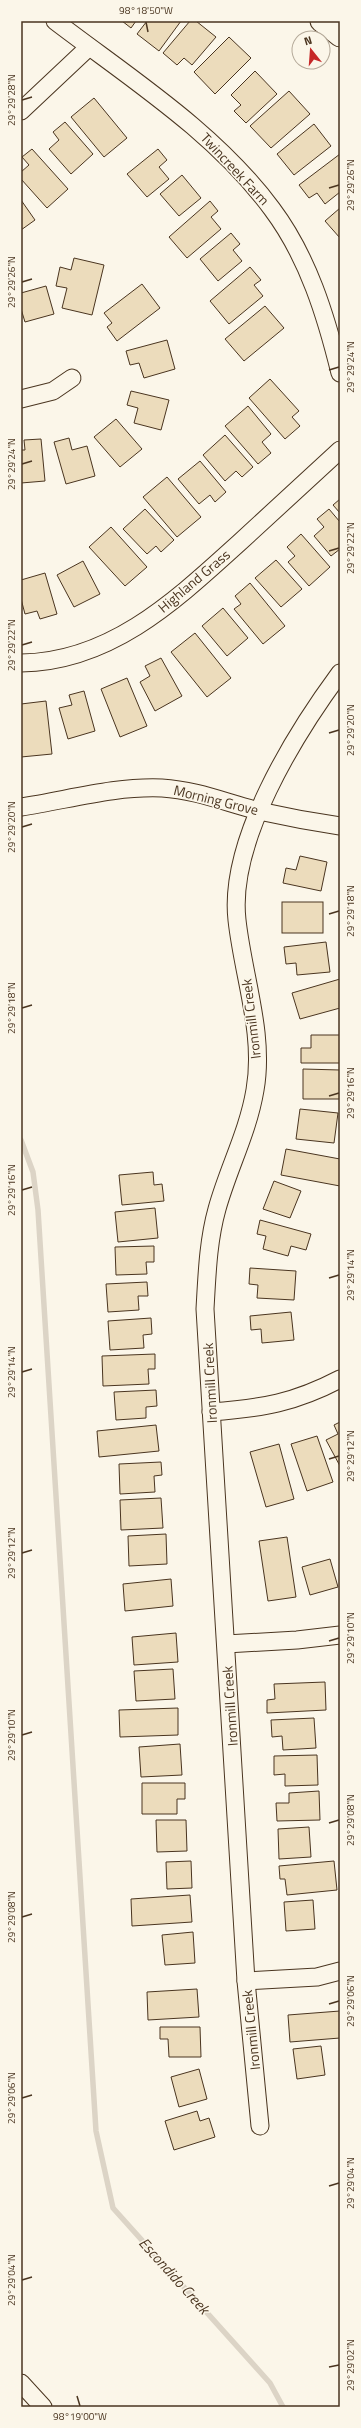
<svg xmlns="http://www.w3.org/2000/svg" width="361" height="2428" font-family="'Titillium Web',sans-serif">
<rect width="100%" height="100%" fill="#fbf6e9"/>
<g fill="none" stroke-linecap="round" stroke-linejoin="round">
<path stroke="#dcd4c6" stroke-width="5.5" d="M21 1140 33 1172 38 1210 96 2131 113 2208 270 2383 283 2407"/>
</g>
<g fill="#ecdcbc" stroke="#4a3520">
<path d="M122 21H136L131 28Z"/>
<path d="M147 21H181L159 51 137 34Z"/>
<path d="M190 21H196L216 37 192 65 184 58 177 65 163 53Z"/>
<path d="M229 37 251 58 215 94 194 72Z"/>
<path d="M255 71 277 94 246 123 234 111 241 105 231 95Z"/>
<path d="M289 91 310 114 271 148 250 126Z"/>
<path d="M94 98 127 138 104 157 71 117Z"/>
<path d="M65 122 93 154 71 174 49 149 59 140 53 132Z"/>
<path d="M314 124 331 146 294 175 277 154Z"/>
<path d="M32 149 68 189 47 208 21 179V172L29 165 22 157Z"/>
<path d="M158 149 167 160 159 167 169 179 147 197 127 174Z"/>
<path d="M340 154V192L325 204 317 193 309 198 299 185Z"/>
<path d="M182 175 201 198 179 216 160 194Z"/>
<path d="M21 200 35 220 21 230Z"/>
<path d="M210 201 218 211 211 217 221 229 187 258 169 237Z"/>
<path d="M340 208V238L325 221Z"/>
<path d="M231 233 240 244 233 250 242 261 218 281 200 259Z"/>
<path d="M74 258 104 265 92 315 62 308 67 288 56 286 60 267 71 270Z"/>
<path d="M250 267 261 280 254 285 263 296 229 324 210 301Z"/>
<path d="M142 284 160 308 117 341 107 327 112 323 104 313Z"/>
<path d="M46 286 54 314 25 322 21 309V293Z"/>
<path d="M265 306 284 328 244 361 225 339Z"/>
<path d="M167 340 175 369 144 378 139 363 130 365 126 351Z"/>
<path d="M270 379 299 411 292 417 300 426 285 439 249 398Z"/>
<path d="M131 391 169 400 161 430 134 423 138 408 127 405Z"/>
<path d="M248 406 271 434 262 442 271 453 258 464 225 426Z"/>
<path d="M116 419 142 449 120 467 94 437Z"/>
<path d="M225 435 253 467 242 477 236 471 225 481 203 455Z"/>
<path d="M69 438 72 450 87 446 95 476 66 484 54 442Z"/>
<path d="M41 439 45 481 21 483V450H25L24 440Z"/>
<path d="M200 461 226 492 215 502 210 495 199 504 178 479Z"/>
<path d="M167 477 201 517 177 537 143 497Z"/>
<path d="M340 499V513L333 505Z"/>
<path d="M145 509 174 540 161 552 156 546 147 554 123 529Z"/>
<path d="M329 509 340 522V549L331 556 314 536 324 527 317 519Z"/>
<path d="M111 527 147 567 125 586 89 547Z"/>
<path d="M301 534 330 567 309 586 288 562 295 556 287 547Z"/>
<path d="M276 560 302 589 281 607 255 578Z"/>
<path d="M83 561 100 594 74 607 57 575Z"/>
<path d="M45 573 57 614 40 619 37 611 25 614 21 599V580Z"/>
<path d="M250 583 285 626 263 644 234 609 241 604 235 596Z"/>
<path d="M223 608 248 638 227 656 202 626Z"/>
<path d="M195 633 231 678 207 697 171 652Z"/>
<path d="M161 658 182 696 155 711 140 682 150 676 145 666Z"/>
<path d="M127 678 147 726 120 737 101 689Z"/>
<path d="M84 691 95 731 68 739 59 708 72 705 69 695Z"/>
<path d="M46 701 52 754 21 757V704Z"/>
<path d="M300 856 327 862 321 891 283 883 286 868 296 870Z"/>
<rect x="282" y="902" width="41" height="31"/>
<path d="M326 942 330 972 297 975 296 963 286 964 284 947Z"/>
<path d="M340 979V1008L300 1019 292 993Z"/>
<path d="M311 1035H340V1063H301V1048H311Z"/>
<path d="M303 1069 340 1070V1099H303Z"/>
<path d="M300 1109 338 1113 334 1143 296 1139Z"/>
<path d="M286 1149 340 1159V1186L281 1175Z"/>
<path d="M153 1172 154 1185 162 1184 164 1201 122 1205 119 1175Z"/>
<path d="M274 1181 301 1191 290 1218 263 1209Z"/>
<path d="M155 1208 158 1238 118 1242 115 1212Z"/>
<path d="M260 1220 311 1234 306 1250 291 1246 288 1256 263 1249 266 1236 257 1234Z"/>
<path d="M154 1246V1262H146L147 1274 116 1275 115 1247Z"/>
<path d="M250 1268 296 1271 294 1300 257 1298 258 1285 249 1284Z"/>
<path d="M147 1282 148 1296H138L139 1310 108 1312 106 1284Z"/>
<path d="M291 1312 294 1340 262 1343 261 1329 251 1330 250 1316Z"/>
<path d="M151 1318 152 1334 143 1335 144 1348 110 1350 108 1321Z"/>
<path d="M155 1354V1369H148L149 1384 103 1386 102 1356Z"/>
<path d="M156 1390 157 1406 146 1407V1418L116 1420 114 1392Z"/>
<path d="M340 1422V1466L326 1440 338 1434 334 1425Z"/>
<path d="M156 1425 159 1451 99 1457 97 1431Z"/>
<path d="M317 1436 333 1482 307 1491 291 1444Z"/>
<path d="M279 1444 294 1499 266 1507 250 1452Z"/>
<path d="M161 1462 162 1475 154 1476 155 1492 120 1494 119 1464Z"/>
<path d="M161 1498 163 1528 121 1530 120 1500Z"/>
<path d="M166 1534 167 1564 129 1566 128 1536Z"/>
<path d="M287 1537 296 1597 268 1601 259 1541Z"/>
<path d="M330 1559 338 1587 310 1595 302 1567Z"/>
<path d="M171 1579 173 1606 125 1611 123 1584Z"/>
<path d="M176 1633 178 1662 134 1665 132 1637Z"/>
<path d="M173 1669 175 1699 136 1701 134 1671Z"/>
<path d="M325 1682 326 1710 267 1713V1700L275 1699 274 1684Z"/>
<path d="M178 1708V1735L120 1737 119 1710Z"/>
<path d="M314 1718 316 1748 283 1750 282 1736 272 1737 271 1720Z"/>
<path d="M180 1744 182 1775 141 1777 139 1747Z"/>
<path d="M317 1755 318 1785 285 1786V1774L274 1775V1756Z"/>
<path d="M142 1783H185V1799H177V1814H142Z"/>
<path d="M319 1791 320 1820 277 1821 276 1803H289V1793Z"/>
<path d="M156 1820H186L187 1851 157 1852Z"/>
<path d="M309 1827 311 1857 279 1859 278 1829Z"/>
<path d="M191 1861 192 1888 167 1889 166 1862Z"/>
<path d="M334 1861 337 1890 287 1895 285 1879H280L279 1866Z"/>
<path d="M190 1895 192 1922 132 1926 131 1899Z"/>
<path d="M313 1900 315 1929 286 1931 284 1902Z"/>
<path d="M193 1932 195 1963 165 1965 162 1935Z"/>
<path d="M197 1989 199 2017 148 2020 147 1992Z"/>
<path d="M340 2011V2038L290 2042 288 2015Z"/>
<path d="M160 2027H200L201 2057H169L168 2039H160Z"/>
<path d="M321 2046 325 2075 297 2079 293 2049Z"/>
<path d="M199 2069 207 2099 179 2107 171 2077Z"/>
<path d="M197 2111 200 2121 209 2118 215 2137 174 2150 165 2121Z"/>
</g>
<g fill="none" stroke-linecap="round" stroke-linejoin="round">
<defs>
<g id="minor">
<path d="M55 21C131 79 215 132 272 209 308 257 326 316 340 373"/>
<path d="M21 111 89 47"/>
<path d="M21 399 53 391 72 378"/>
<path d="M21 663C111 662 176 600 239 543 273 512 306 481 340 450"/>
<path d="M21 807C68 800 114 786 162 788 196 790 227 803 259 811 286 817 313 822 340 826"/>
<path d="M211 1412C263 1408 294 1403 340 1379"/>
<path d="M226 1644 297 1640 340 1635"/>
<path d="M246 1981 317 1977 340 1971"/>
<path d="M260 2126 246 1981 205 1309C207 1275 208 1241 217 1209 228 1169 248 1132 255 1090 265 1034 243 976 237 920 228 841 295 734 340 673"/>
<path d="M21 2383 43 2407"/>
</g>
<path id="tertiary" d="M321 21 340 36"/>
</defs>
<use href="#minor" stroke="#4a3520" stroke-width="19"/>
<use href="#tertiary" stroke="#4a3520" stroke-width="23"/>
<use href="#minor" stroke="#fbf6e9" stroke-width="17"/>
<use href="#tertiary" stroke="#fbf6e9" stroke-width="21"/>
</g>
<path fill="none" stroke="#4a3520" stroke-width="1.5" d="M146 22 148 32M22 100 32 97M329 188 339 185M22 282 32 279M329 370 339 367M22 464 32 461M329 551 339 548M22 645 32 642M329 733 339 730M22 827 32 824M329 914 339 911M22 1008 32 1005M329 1096 339 1093M22 1190 32 1187M329 1278 339 1275M22 1372 32 1369M329 1459 339 1456M22 1553 32 1550M329 1641 339 1638M22 1735 32 1732M329 1823 339 1820M22 1917 32 1914M329 2004 339 2001M22 2098 32 2095M329 2186 339 2183M22 2280 32 2277M329 2367 339 2365M77 2396 80 2406"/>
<g text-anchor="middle" stroke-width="3" stroke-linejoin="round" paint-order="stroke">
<g font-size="14" fill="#4a3520" stroke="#fbf6e9">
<text transform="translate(235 169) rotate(47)" y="5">Twincreek Farm</text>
<text transform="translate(194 581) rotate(-40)" y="5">Highland Grass</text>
<text transform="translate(216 800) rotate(14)" y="5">Morning Grove</text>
<text transform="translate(251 1019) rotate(-97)" y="5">Ironmill Creek</text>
<text transform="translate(210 1383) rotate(-93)" y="5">Ironmill Creek</text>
<text transform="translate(230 1706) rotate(-94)" y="5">Ironmill Creek</text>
<text transform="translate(251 2030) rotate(-96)" y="5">Ironmill Creek</text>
</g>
<g font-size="15" font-style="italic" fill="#4a3520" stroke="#fbf6e9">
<text transform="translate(174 2276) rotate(48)" y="5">Escondido Creek</text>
</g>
</g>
<rect width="361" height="2428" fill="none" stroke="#fbf6e9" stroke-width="44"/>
<g transform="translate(311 50) rotate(343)"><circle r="19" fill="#fbf6e9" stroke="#b4a999"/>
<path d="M0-3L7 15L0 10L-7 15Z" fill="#c62828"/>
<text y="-6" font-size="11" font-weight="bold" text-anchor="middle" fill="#4a3520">N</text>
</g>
<rect x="22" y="22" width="317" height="2384" fill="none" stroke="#4a3520" stroke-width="1.5"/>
<g font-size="10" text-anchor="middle" fill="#4a3520">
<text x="146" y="14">98°18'50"W</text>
<text transform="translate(11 100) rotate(-90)" y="4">29°29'28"N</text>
<text transform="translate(350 185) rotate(-90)" y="4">29°29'26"N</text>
<text transform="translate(11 282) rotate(-90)" y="4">29°29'26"N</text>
<text transform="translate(350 367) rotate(-90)" y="4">29°29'24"N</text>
<text transform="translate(11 464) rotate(-90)" y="4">29°29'24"N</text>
<text transform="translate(350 548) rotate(-90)" y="4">29°29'22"N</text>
<text transform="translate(11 645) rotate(-90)" y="4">29°29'22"N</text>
<text transform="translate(350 730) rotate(-90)" y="4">29°29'20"N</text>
<text transform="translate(11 827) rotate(-90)" y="4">29°29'20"N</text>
<text transform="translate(350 911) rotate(-90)" y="4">29°29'18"N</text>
<text transform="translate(11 1008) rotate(-90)" y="4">29°29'18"N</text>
<text transform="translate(350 1093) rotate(-90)" y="4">29°29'16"N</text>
<text transform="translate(11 1190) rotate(-90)" y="4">29°29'16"N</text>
<text transform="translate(350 1275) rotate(-90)" y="4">29°29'14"N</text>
<text transform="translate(11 1372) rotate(-90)" y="4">29°29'14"N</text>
<text transform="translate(350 1456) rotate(-90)" y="4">29°29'12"N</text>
<text transform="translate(11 1553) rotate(-90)" y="4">29°29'12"N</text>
<text transform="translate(350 1638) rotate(-90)" y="4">29°29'10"N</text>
<text transform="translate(11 1735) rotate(-90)" y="4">29°29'10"N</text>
<text transform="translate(350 1820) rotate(-90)" y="4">29°29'08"N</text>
<text transform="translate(11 1917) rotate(-90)" y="4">29°29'08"N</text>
<text transform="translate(350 2001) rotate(-90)" y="4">29°29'06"N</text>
<text transform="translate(11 2098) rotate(-90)" y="4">29°29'06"N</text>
<text transform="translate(350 2183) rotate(-90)" y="4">29°29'04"N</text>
<text transform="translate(11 2280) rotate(-90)" y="4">29°29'04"N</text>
<text transform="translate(350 2365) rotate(-90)" y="4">29°29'02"N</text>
<text x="80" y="2420">98°19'00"W</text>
</g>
</svg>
